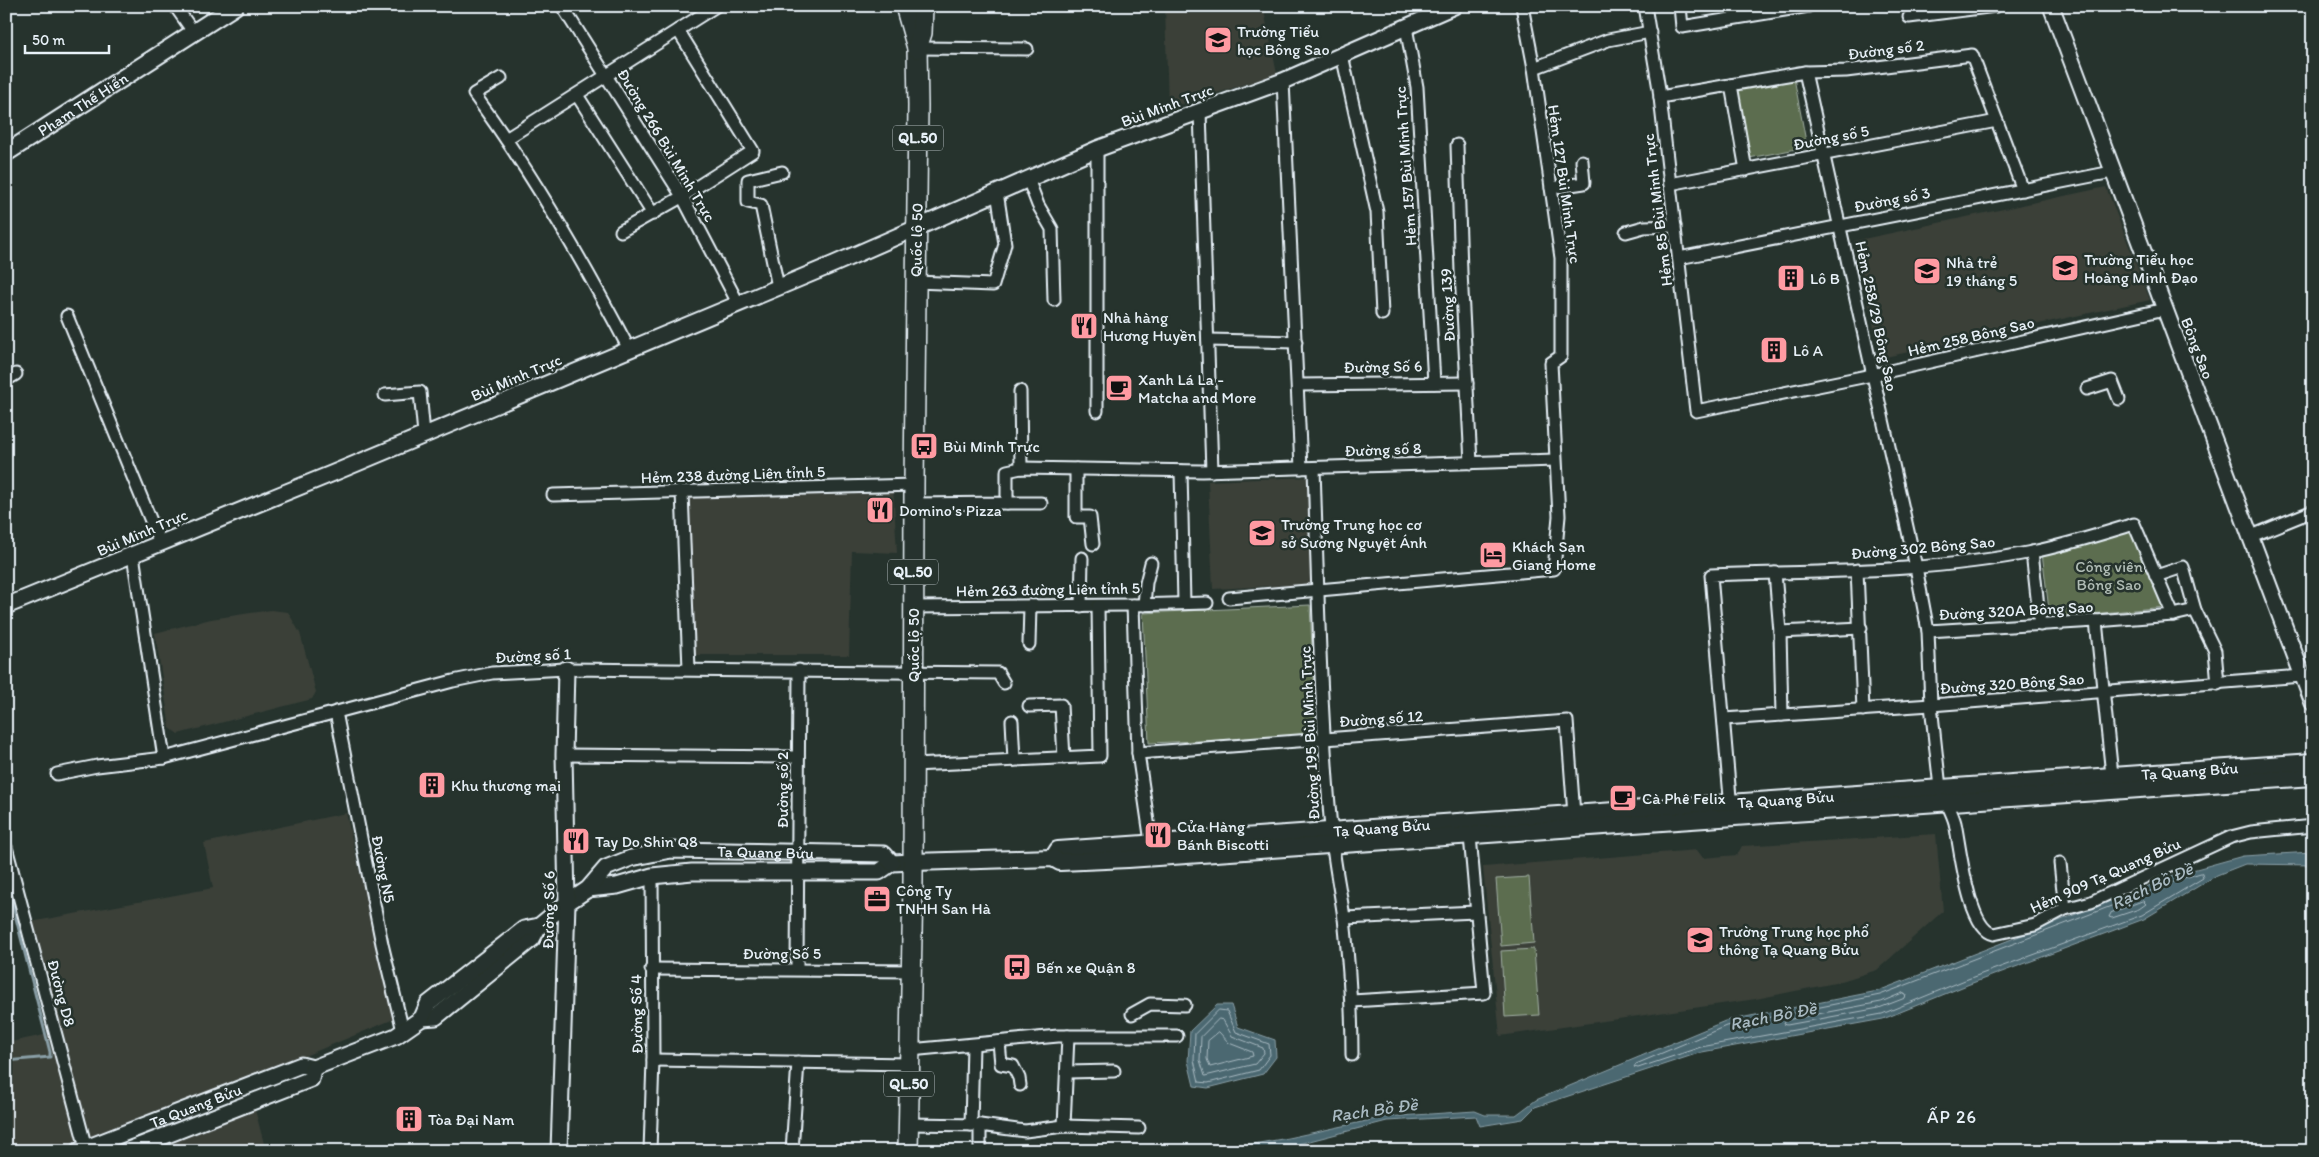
<svg xmlns="http://www.w3.org/2000/svg" width="2319" height="1157" font-family="Itim,sans-serif">
<rect width="100%" height="100%" fill="#26332d"/>
<filter id="ink" filterUnits="userSpaceOnUse"><feTurbulence type="fractalNoise" baseFrequency=".02" numOctaves="2"/><feDisplacementMap in="SourceGraphic" scale="10" xChannelSelector="R" yChannelSelector="G"/><feConvolveMatrix kernelMatrix="1 2 1 2 8 2 1 2 1" color-interpolation-filters="sRGB"/></filter>
<g filter="url(#ink)">
<g fill="#3a4039">
<path d="M1165 6H1263L1277 74 1168 109Z"/>
<path d="M2106 187 2150 300 1881 358 1854 241Z"/>
<path d="M1310 477 1315 584 1213 589 1208 481Z"/>
<path d="M893 485 897 553 852 551 849 655H693L689 494Z"/>
<path d="M271 610 288 612 300 633 316 692 312 699 178 734 170 728 155 633 211 619Z"/>
<path d="M346 813 394 1019 247 1080 266 1151H6V1043L49 1034 20 924 213 888 204 843Z"/>
<path d="M1936 834 1943 911 1877 970 1835 983 1756 999 1500 1036 1483 867 1697 850 1703 858 1737 855 1742 846Z"/>
</g>
<g fill="#5c6d50" stroke="#a2afa4">
<path d="M1794 78 1807 147 1749 158 1736 89Z"/>
<path d="M2134 530 2165 607 2050 618 2042 553Z"/>
<path d="M1310 605 1316 736 1149 743 1143 613Z"/>
<path d="M1529 877 1534 943 1501 946 1496 879Z"/>
<path d="M1534 949 1539 1015 1505 1017 1501 951Z"/>
</g>
<g fill="#4b6871" stroke="#8a9fa7">
<path d="M2313 852V865L2245 864 2217 875 2144 919 1967 985 1883 1019 1702 1052 1535 1107 1523 1119 1480 1126 1476 1116 1387 1121 1271 1151H1213L1288 1138 1385 1117 1475 1111 1485 1115H1516L1536 1100 1725 1021 1878 991 2182 873 2243 856Z"/>
<path d="M1217 1005H1231L1238 1027 1275 1040 1276 1057 1263 1074 1208 1088 1194 1086 1188 1061 1190 1031Z"/>
</g>
<g fill="none" stroke-linecap="round" stroke-linejoin="round">
<g stroke="#a9bac2" stroke-width="1">
<path d="M2202 873 2203 878 2142 915 1965 980 1882 1014 1701 1047 1638 1068 1634 1067 1636 1064 1726 1026 1880 995 2184 878Z"/>
<path d="M2143 901 2146 904 2139 909 2112 918 2109 917 2111 913Z"/>
<path d="M1903 993 1906 995 1905 998 1879 1008 1787 1025 1784 1024 1786 1020 1881 1002Z"/>
<path d="M1219 1010 1227 1011 1236 1032 1269 1044 1270 1055 1259 1070 1208 1083 1199 1082 1194 1060 1195 1034Z"/>
<path d="M1219 1019 1223 1020 1232 1036 1263 1048 1264 1053 1255 1064 1205 1076 1200 1060 1201 1037Z"/>
<path d="M1219 1032 1229 1043 1252 1052 1253 1056 1210 1067 1207 1059 1208 1041Z"/>
</g>
<path stroke="#8a9fa7" stroke-width="3" d="M6 879 50 1052V1057L6 1061"/>
<defs>
<g id="minor">
<path d="M175 6 194 33"/>
<path d="M562 6 682 196 738 303"/>
<path d="M1645 6 1659 89 1696 411 1872 375 2165 309"/>
<path d="M1680 6 1682 27 1809 6"/>
<path d="M1909 17 1996 6"/>
<path d="M1406 27 1417 87 1434 383"/>
<path d="M917 48 1027 49"/>
<path d="M1342 55 1377 212 1382 314"/>
<path d="M1534 68 1608 40 1650 32"/>
<path d="M1805 72 1916 567 1928 631 1931 705 1940 788"/>
<path d="M501 78 474 94C533 174 583 261 629 349"/>
<path d="M1283 81 1301 468"/>
<path d="M1731 85 1746 170"/>
<path d="M577 95 653 214"/>
<path d="M1660 97 1805 72 1846 71 1972 55 2023 190"/>
<path d="M1200 111 1212 471"/>
<path d="M506 139 716 6"/>
<path d="M1457 145 1461 272 1471 463"/>
<path d="M1097 149V411"/>
<path d="M1028 179 1038 205 1052 229 1054 300"/>
<path d="M1670 184 1997 121"/>
<path d="M1551 188 1584 183 1582 161"/>
<path d="M621 231 678 199 753 151 678 30"/>
<path d="M1626 232 1644 227 1675 226"/>
<path d="M1679 258 2112 172"/>
<path d="M915 282 993 285 1005 244 997 192"/>
<path d="M778 287 761 205 748 202V180L782 172"/>
<path d="M67 316 160 543"/>
<path d="M1208 340 1296 342"/>
<path d="M6 380 16 374"/>
<path d="M1299 385 1467 383"/>
<path d="M2087 389 2112 381 2119 399"/>
<path d="M1020 391 1021 468"/>
<path d="M385 395 420 392 424 434"/>
<path d="M1314 468C1318 588 1320 708 1331 828 1333 858 1340 888 1344 918 1349 964 1352 1009 1352 1055"/>
<path d="M1076 469V517H1090L1093 544"/>
<path d="M1181 471 1184 603"/>
<path d="M682 492 689 669"/>
<path d="M553 495 914 485"/>
<path d="M1007 503H1041"/>
<path d="M913 504 1007 503V471L1021 468 1202 471 1555 460"/>
<path d="M2249 537 2313 511"/>
<path d="M2032 552 2040 625"/>
<path d="M133 555 164 758"/>
<path d="M1857 570 1863 710"/>
<path d="M1775 573 1780 632 1782 715"/>
<path d="M2156 576 2183 567 2195 610 2215 651 2218 684"/>
<path d="M1229 598 1554 569 1559 516 1551 363 1561 356V258L1534 68 1522 6"/>
<path d="M1133 605 1138 753 1151 842"/>
<path d="M1144 605 1146 583 1151 563"/>
<path d="M1081 606 1082 558"/>
<path d="M913 607 1133 605 1207 603"/>
<path d="M2096 621 2112 775"/>
<path d="M1928 631 2096 621 2173 615 2195 610"/>
<path d="M1780 632 1861 628"/>
<path d="M1029 644 1030 606"/>
<path d="M1029 706 1061 705 1064 758"/>
<path d="M336 712 382 944 403 1031"/>
<path d="M1724 719 1931 705 2302 676"/>
<path d="M1012 721 1014 760"/>
<path d="M1138 753 1567 721 1574 815"/>
<path d="M564 755 798 757"/>
<path d="M913 765 1100 756 1098 606"/>
<path d="M57 774 97 766 164 758 453 681 492 673 566 669 998 673 1004 683"/>
<path d="M1946 801C1949 808 1953 815 1955 823 1960 846 1968 930 1994 934L2035 925 2065 909 2091 902 2231 837 2251 832 2313 826"/>
<path d="M1731 809 1711 575C1818 571 1927 573 2032 552 2067 545 2101 534 2134 524L2173 615"/>
<path d="M6 847 86 1148"/>
<path d="M2060 863 2065 909"/>
<path d="M1344 918 1476 912"/>
<path d="M651 969 912 971"/>
<path d="M797 969 799 670"/>
<path d="M1352 1001 1484 993 1470 836"/>
<path d="M1132 1014 1150 1004 1185 1005"/>
<path d="M999 1042 1001 1064 1013 1066 1019 1078 1020 1085"/>
<path d="M910 1050 1058 1036H1177"/>
<path d="M653 1060 910 1064"/>
<path d="M1067 1072 1114 1071"/>
<path d="M908 1124 980 1125 1025 1131 1064 1126 1139 1128"/>
<path d="M971 1125 973 1045"/>
<path d="M1064 1126 1068 1036"/>
<path d="M650 1151 653 1060 652 876"/>
<path d="M792 1151 798 1062"/>
<path d="M980 1151V1125"/>
</g>
<g id="tertiary">
<path d="M2051 6 2313 703"/>
<path d="M6 606 331 474 834 264 1097 149 1283 81 1454 6"/>
<path d="M588 889 617 886 652 876 692 872H879L892 863 913 862"/>
<path id="s1" d="M422 1018 436 1017 532 939 539 926 567 903 588 889 606 868 631 858 671 850 884 854 892 863"/>
<path id="s2" d="M78 1151 301 1065 313 1068 396 1036 422 1018 428 1004 524 929 539 926"/>
<path d="M126 1151 311 1079 313 1068"/>
<path d="M559 1151 567 903 564 755 566 669"/>
</g>
<g id="secondary">
<path id="s3" d="M6 153 235 6"/>
<path id="s4" d="M1053 858 1058 850 2313 762"/>
<path d="M913 862 1053 858 1060 862 1128 859 2313 777"/>
</g>
<g id="primary">
<path d="M905 6 917 48 918 106 914 485 913 881 908 1151"/>
<path d="M917 48 922 33 923 6"/>
</g>
</defs>
<use href="#minor" stroke="#e8f1f8" stroke-width="15"/>
<use href="#tertiary" stroke="#e8f1f8" stroke-width="19"/>
<use href="#secondary" stroke="#e8f1f8" stroke-width="20"/>
<use href="#primary" stroke="#e8f1f8" stroke-width="22"/>
<use href="#minor" stroke="#26332d" stroke-width="11"/>
<use href="#tertiary" stroke="#26332d" stroke-width="15"/>
<use href="#secondary" stroke="#26332d" stroke-width="16"/>
<use href="#primary" stroke="#26332d" stroke-width="19"/>
</g>
</g>
<defs>
<symbol id="school-square" viewBox="-11 -11 22 22"><rect x="-9" y="-9" width="18" height="18" rx="4" fill="#ff9aa2" stroke="#26332d"/><path d="M0-5L7-2L0 1L-7-2ZM-4 1L0 2.5L4 1V4Q0 6-4 4Z" fill="#111"/></symbol>
<symbol id="building-square" viewBox="-11 -11 22 22"><rect x="-9" y="-9" width="18" height="18" rx="4" fill="#ff9aa2" stroke="#26332d"/><path d="M-4-6H4V6H1V3H-1V6H-4ZM-2.5-4.3h1.7v1.8h-1.7ZM.8-4.3h1.7v1.8H.8ZM-2.5-1h1.7V.8h-1.7ZM.8-1h1.7V.8H.8Z" fill="#111"/></symbol>
<symbol id="restaurant-square" viewBox="-11 -11 22 22"><rect x="-9" y="-9" width="18" height="18" rx="4" fill="#ff9aa2" stroke="#26332d"/><path d="M-5-6h1v4h1v-4h1v4h1v-4h1v5L-1.5 .5V6h-2V.5L-5-1ZM5-6V6H3V1.5H1.5Q1.5-4 5-6Z" fill="#111"/></symbol>
<symbol id="cafe-square" viewBox="-11 -11 22 22"><rect x="-9" y="-9" width="18" height="18" rx="4" fill="#ff9aa2" stroke="#26332d"/><path d="M-5.5-4.5H6V0H3Q3 3.5 0 3.5H-2.5Q-5.5 3.5-5.5 0ZM3-3.2v2h1.7v-2ZM-6 4.5H4V6H-6Z" fill="#111"/></symbol>
<symbol id="bus-square" viewBox="-11 -11 22 22"><rect x="-9" y="-9" width="18" height="18" rx="4" fill="#ff9aa2" stroke="#26332d"/><path d="M-5-6H5V4H4V6H2V4H-2V6H-4V4H-5ZM-3.5-4V0h7V-4ZM-3.5 1.2v1.5H-2V1.2ZM2 1.2v1.5H3.5V1.2Z" fill="#111"/></symbol>
<symbol id="hotel-square" viewBox="-11 -11 22 22"><rect x="-9" y="-9" width="18" height="18" rx="4" fill="#ff9aa2" stroke="#26332d"/><path d="M-6-4.5h1.5V1H6V5H4.5V3h-9V5H-6ZM-4 0a1.8 1.8 0 1 1 3.6 0ZM.5 0V-2.5h3Q6-2.5 6 0Z" fill="#111"/></symbol>
<symbol id="office-square" viewBox="-11 -11 22 22"><rect x="-9" y="-9" width="18" height="18" rx="4" fill="#ff9aa2" stroke="#26332d"/><path d="M-6-3h4V-5.5h4V-3h4V5H-6ZM-1-4.5V-3h2v-1.5ZM-6 0V1H6V0Z" fill="#111"/></symbol>
</defs>
<g fill-rule="evenodd">
<use href="#school-square" x="1202" y="24" width="32" height="32"/>
<use href="#school-square" x="2049" y="252" width="32" height="32"/>
<use href="#school-square" x="1911" y="255" width="32" height="32"/>
<use href="#building-square" x="1775" y="262" width="32" height="32"/>
<use href="#restaurant-square" x="1068" y="310" width="32" height="32"/>
<use href="#building-square" x="1758" y="334" width="32" height="32"/>
<use href="#cafe-square" x="1103" y="372" width="32" height="32"/>
<use href="#bus-square" x="908" y="430" width="32" height="32"/>
<use href="#restaurant-square" x="864" y="494" width="32" height="32"/>
<use href="#school-square" x="1246" y="517" width="32" height="32"/>
<use href="#hotel-square" x="1477" y="539" width="32" height="32"/>
<use href="#building-square" x="416" y="769" width="32" height="32"/>
<use href="#cafe-square" x="1607" y="782" width="32" height="32"/>
<use href="#restaurant-square" x="1142" y="819" width="32" height="32"/>
<use href="#restaurant-square" x="560" y="825" width="32" height="32"/>
<use href="#office-square" x="861" y="883" width="32" height="32"/>
<use href="#school-square" x="1684" y="924" width="32" height="32"/>
<use href="#bus-square" x="1001" y="951" width="32" height="32"/>
<use href="#building-square" x="393" y="1103" width="32" height="32"/>
</g>
<g text-anchor="middle" stroke-width="5" stroke-linejoin="round" paint-order="stroke">
<g fill="#26332d" stroke="#aeb8bb" stroke-width="1">
<rect x="893" y="125.5" width="50" height="25" rx="4"/>
<rect x="888" y="559.5" width="50" height="25" rx="4"/>
<rect x="884" y="1071.5" width="50" height="25" rx="4"/>
</g>
<g font-size="15" font-weight="bold" fill="#e8f1f8">
<text x="918" y="143">QL.50</text>
<text x="913" y="577">QL.50</text>
<text x="909" y="1089">QL.50</text>
</g>
<g font-size="16" fill="#e8f1f8" stroke="#26332d" text-anchor="start">
<text x="1237" y="37">Trường Tiểu<tspan x="1237" dy="18">học Bông Sao</tspan></text>
<text x="2084" y="265">Trường Tiểu học<tspan x="2084" dy="18">Hoàng Minh Đạo</tspan></text>
<text x="1946" y="268">Nhà trẻ<tspan x="1946" dy="18">19 tháng 5</tspan></text>
<text x="1810" y="284">Lô B</text>
<text x="1103" y="323">Nhà hàng<tspan x="1103" dy="18">Hương Huyền</tspan></text>
<text x="1793" y="356">Lô A</text>
<text x="1138" y="385">Xanh Lá La -<tspan x="1138" dy="18">Matcha and More</tspan></text>
<text x="943" y="452">Bùi Minh Trực</text>
<text x="899" y="516">Domino's Pizza</text>
<text x="1281" y="530">Trường Trung học cơ<tspan x="1281" dy="18">sở Sương Nguyệt Ánh</tspan></text>
<text x="1512" y="552">Khách Sạn<tspan x="1512" dy="18">Giang Home</tspan></text>
<text x="451" y="791">Khu thương mại</text>
<text x="1642" y="804">Cà Phê Felix</text>
<text x="1177" y="832">Cửa Hàng<tspan x="1177" dy="18">Bánh Biscotti</tspan></text>
<text x="595" y="847">Tay Do Shin Q8</text>
<text x="896" y="896">Công Ty<tspan x="896" dy="18">TNHH San Hà</tspan></text>
<text x="1719" y="937">Trường Trung học phổ<tspan x="1719" dy="18">thông Tạ Quang Bửu</tspan></text>
<text x="1036" y="973">Bến xe Quận 8</text>
<text x="428" y="1125">Tòa Đại Nam</text>
</g>
<g font-size="16" fill="#e8f1f8" stroke="#26332d">
<text transform="translate(1886 49) rotate(-7)" y="6">Đường số 2</text>
<text dy="6" stroke="none"><textPath href="#s3" startOffset="91">Phạm Thế Hiển</textPath></text>
<text transform="translate(1167 105) rotate(-20)" y="6">Bùi Minh Trực</text>
<text transform="translate(1831 137) rotate(-11)" y="6">Đường số 5</text>
<text transform="translate(667 145) rotate(59)" y="6">Đường 266 Bùi Minh Trực</text>
<text transform="translate(1405 166) rotate(-94)" y="6">Hẻm 157 Bùi Minh Trực</text>
<text transform="translate(1565 184) rotate(82)" y="6">Hẻm 127 Bùi Minh Trực</text>
<text transform="translate(1892 199) rotate(-11)" y="6">Đường số 3</text>
<text transform="translate(1657 210) rotate(-97)" y="6">Hẻm 85 Bùi Minh Trực</text>
<text transform="translate(916 240) rotate(-89)" y="6">Quốc lộ 50</text>
<text transform="translate(1447 305) rotate(-93)" y="6">Đường 139</text>
<text transform="translate(1877 316) rotate(78)" y="6">Hẻm 258/29 Bông Sao</text>
<text transform="translate(1971 336) rotate(-13)" y="6">Hẻm 258 Bông Sao</text>
<text transform="translate(2198 348) rotate(69)" y="6">Bông Sao</text>
<text transform="translate(1383 366) rotate(-1)" y="6">Đường Số 6</text>
<text transform="translate(516 377) rotate(-23)" y="6">Bùi Minh Trực</text>
<text transform="translate(1383 449) rotate(-2)" y="6">Đường số 8</text>
<text transform="translate(733 474) rotate(-2)" y="6">Hẻm 238 đường Liên tỉnh 5</text>
<text transform="translate(142 532) rotate(-23)" y="6">Bùi Minh Trực</text>
<text transform="translate(1923 547) rotate(-5)" y="6">Đường 302 Bông Sao</text>
<text transform="translate(1048 589) rotate(-1)" y="6">Hẻm 263 đường Liên tỉnh 5</text>
<text transform="translate(2016 610) rotate(-3)" y="6">Đường 320A Bông Sao</text>
<text transform="translate(913 645) rotate(-90)" y="6">Quốc lộ 50</text>
<text transform="translate(533 655) rotate(-3)" y="6">Đường số 1</text>
<text transform="translate(2012 683) rotate(-4)" y="6">Đường 320 Bông Sao</text>
<text transform="translate(1381 718) rotate(-4)" y="6">Đường số 12</text>
<text transform="translate(1309 733) rotate(-93)" y="6">Đường 195 Bùi Minh Trực</text>
<text dy="6" stroke="none"><textPath href="#s4" startOffset="1144">Tạ Quang Bửu</textPath></text>
<text transform="translate(782 790) rotate(-90)" y="6">Đường số 2</text>
<text dy="6" stroke="none"><textPath href="#s4" startOffset="739">Tạ Quang Bửu</textPath></text>
<text dy="6" stroke="none"><textPath href="#s4" startOffset="334">Tạ Quang Bửu</textPath></text>
<text dy="6" stroke="none"><textPath href="#s1" startOffset="404">Tạ Quang Bửu</textPath></text>
<text transform="translate(384 869) rotate(79)" y="6">Đường N5</text>
<text transform="translate(2105 875) rotate(-24)" y="6">Hẻm 909 Tạ Quang Bửu</text>
<text transform="translate(548 910) rotate(-89)" y="6">Đường Số 6</text>
<text x="782" y="959">Đường Số 5</text>
<text transform="translate(62 993) rotate(75)" y="6">Đường D8</text>
<text transform="translate(636 1014) rotate(-91)" y="6">Đường Số 4</text>
<text dy="6" stroke="none"><textPath href="#s2" startOffset="126">Tạ Quang Bửu</textPath></text>
</g>
<g font-size="16" fill="#b0bcb5" stroke="#26332d">
<text x="2109" y="572">Công viên<tspan x="2109" dy="18">Bông Sao</tspan></text>
</g>
<g font-size="18" font-style="italic" fill="#a9bac2" stroke="#26332d">
<text transform="translate(2152 886) rotate(-25)" y="6">Rạch Bồ Đề</text>
<text transform="translate(1773 1016) rotate(-11)" y="6">Rạch Bồ Đề</text>
<text transform="translate(1374 1110) rotate(-8)" y="6">Rạch Bồ Đề</text>
</g>
<g font-size="18" letter-spacing="1" fill="#e8f1f8" stroke="#26332d">
<text x="1952" y="1123">ẤP 26</text>
</g>
</g>
<rect width="2319" height="1157" fill="none" stroke="#26332d" stroke-width="25"/>
<rect x="12" y="12" width="2294" height="1132" fill="none" stroke="#e8f1f8" stroke-width="2" filter="url(#ink)"/>
<path d="M25 45v8h84v-8" fill="none" stroke="#e8f1f8" stroke-width="2.5"/>
<text x="32" y="45" font-size="15" fill="#e8f1f8" stroke="#26332d" stroke-width="4" paint-order="stroke">50 m</text>
</svg>
